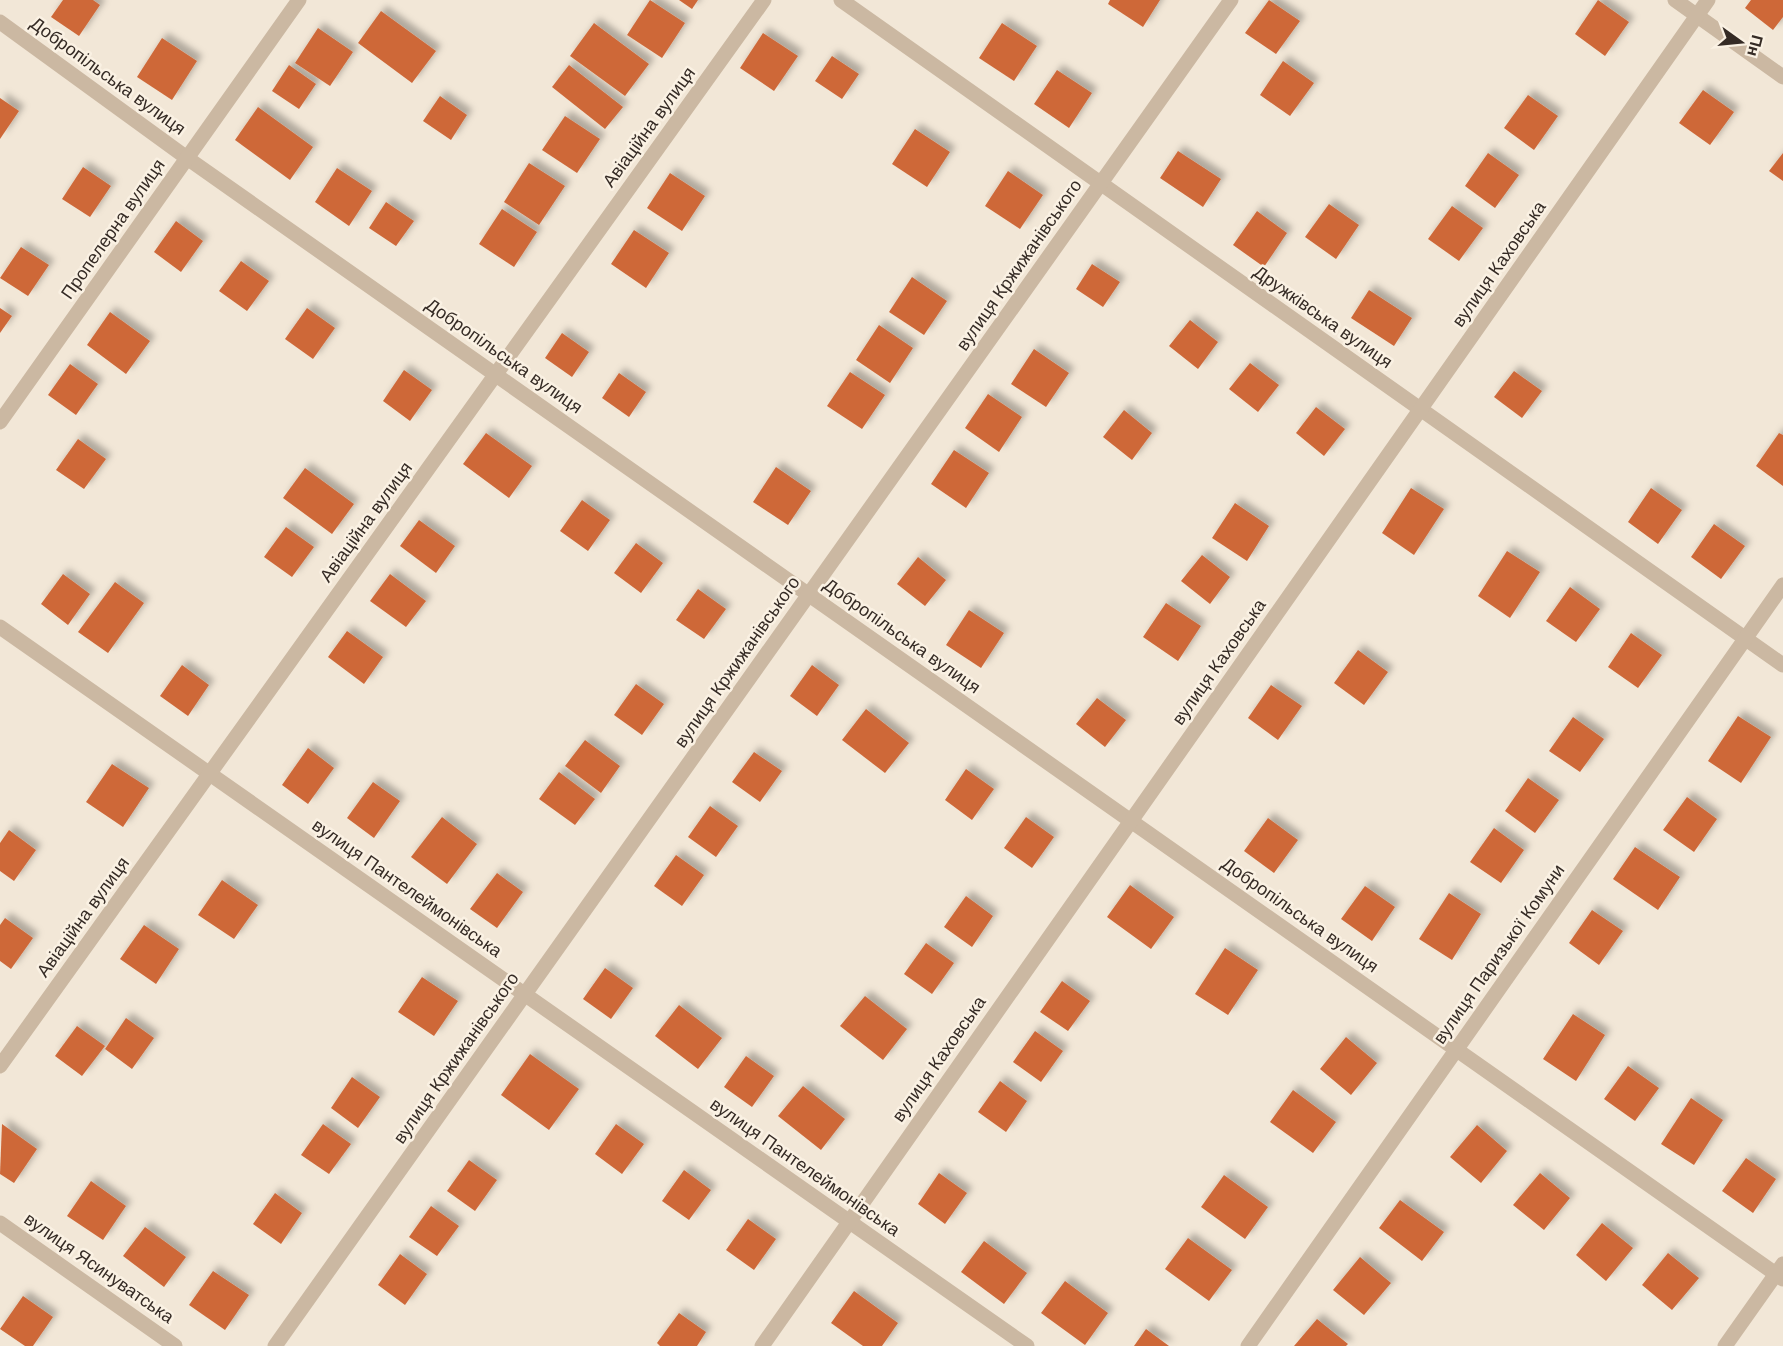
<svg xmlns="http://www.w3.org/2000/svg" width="1783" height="1346" font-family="Helvetica,sans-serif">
<defs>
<filter id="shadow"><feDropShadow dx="5.5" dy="-5.5" stdDeviation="3" flood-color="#0004"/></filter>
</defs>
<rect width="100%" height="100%" fill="#f2e7d7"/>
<g fill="#ce6839" filter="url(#shadow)">
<path d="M63 0H93L100 5 79 36 51 17Z"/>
<path d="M650 0 685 23 662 58 627 35Z"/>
<path d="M679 0H698L692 9Z"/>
<path d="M1110 0H1160L1143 27 1108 4Z"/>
<path d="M1269 0 1300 21 1276 54 1245 33Z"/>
<path d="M1598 0 1629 22 1605 56 1575 34Z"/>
<path d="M1751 0H1783V17L1773 30 1745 8Z"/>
<path d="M381 11 436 51 412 83 358 43Z"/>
<path d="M594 23 649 64 625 96 570 56Z"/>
<path d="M1002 23 1037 46 1014 81 979 58Z"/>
<path d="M318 28 353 52 330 86 295 63Z"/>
<path d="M763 33 798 56 774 91 740 68Z"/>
<path d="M162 38 197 61 172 100 137 77Z"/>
<path d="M832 56 859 74 842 99 815 81Z"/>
<path d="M1283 61 1314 83 1290 116 1260 95Z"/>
<path d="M289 65 316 84 299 109 272 91Z"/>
<path d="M569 65 623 107 605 129 552 87Z"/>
<path d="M1057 70 1092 93 1069 128 1034 104Z"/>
<path d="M1703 90 1734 112 1710 145 1679 123Z"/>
<path d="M1528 95 1558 116 1534 150 1504 128Z"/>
<path d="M440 96 467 115 451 140 423 121Z"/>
<path d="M0 98 19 111 0 139Z"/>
<path d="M258 107 313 147 290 180 235 140Z"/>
<path d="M565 116 600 139 577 173 542 150Z"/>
<path d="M915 129 950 152 927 187 892 164Z"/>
<path d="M1178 151 1221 179 1203 207 1160 178Z"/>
<path d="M1488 153 1519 175 1495 208 1465 186Z"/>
<path d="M1783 153V181L1769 171Z"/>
<path d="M529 163 565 186 539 225 504 202Z"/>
<path d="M83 167 111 186 90 217 62 199Z"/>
<path d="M337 168 372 191 349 226 315 202Z"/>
<path d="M1008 171 1043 195 1020 229 985 206Z"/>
<path d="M670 173 705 196 682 231 647 208Z"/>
<path d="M386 202 414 221 396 246 369 228Z"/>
<path d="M1329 204 1359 225 1336 259 1305 237Z"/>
<path d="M1452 206 1483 228 1459 261 1428 239Z"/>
<path d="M502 209 537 232 514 267 479 244Z"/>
<path d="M1257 211 1287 233 1264 267 1233 245Z"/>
<path d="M176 221 203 241 181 272 154 252Z"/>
<path d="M634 230 669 253 646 288 611 264Z"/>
<path d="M21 247 49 265 28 296 0 278Z"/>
<path d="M241 261 269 281 247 311 219 291Z"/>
<path d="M1092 264 1120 282 1103 307 1076 289Z"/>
<path d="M912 277 947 301 924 335 889 312Z"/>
<path d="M1369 290 1412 318 1394 346 1351 318Z"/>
<path d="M0 308 12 316 0 333Z"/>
<path d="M307 308 335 328 313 359 285 339Z"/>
<path d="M110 312 150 341 126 374 87 345Z"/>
<path d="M1190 320 1218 342 1198 369 1169 346Z"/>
<path d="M879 325 913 348 890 383 856 360Z"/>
<path d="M562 333 589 352 572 377 545 358Z"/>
<path d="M1034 349 1069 373 1046 407 1011 384Z"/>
<path d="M1250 363 1279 385 1258 412 1229 389Z"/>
<path d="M70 364 98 384 76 415 48 395Z"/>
<path d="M404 370 432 390 410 421 383 401Z"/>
<path d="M1514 371 1542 391 1522 418 1494 397Z"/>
<path d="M850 372 885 395 862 429 827 406Z"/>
<path d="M619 373 646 392 629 417 602 398Z"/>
<path d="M988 394 1022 417 999 452 965 428Z"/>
<path d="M1316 407 1345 429 1324 456 1296 433Z"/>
<path d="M1124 410 1152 433 1132 460 1103 437Z"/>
<path d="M486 433 532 466 509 498 463 464Z"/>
<path d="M1779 433 1783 435V486L1756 466Z"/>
<path d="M78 439 106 459 84 489 56 470Z"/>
<path d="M954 450 989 473 966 508 931 484Z"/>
<path d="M776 467 811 491 788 525 753 502Z"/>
<path d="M305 468 354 504 332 534 283 498Z"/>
<path d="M1411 488 1444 509 1414 555 1382 533Z"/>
<path d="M1651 488 1682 510 1658 544 1628 522Z"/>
<path d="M582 500 610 520 588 551 560 531Z"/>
<path d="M1235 503 1269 526 1247 561 1212 538Z"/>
<path d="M419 520 455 546 436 573 400 546Z"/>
<path d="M1714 524 1745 546 1721 579 1691 557Z"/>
<path d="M286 527 314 547 292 577 264 557Z"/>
<path d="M636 543 663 563 641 593 614 573Z"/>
<path d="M1507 551 1540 572 1510 618 1478 596Z"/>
<path d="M1202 555 1230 577 1210 604 1181 581Z"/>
<path d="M918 557 946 580 925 606 897 584Z"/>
<path d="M63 574 90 594 68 625 41 604Z"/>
<path d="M390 574 426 601 406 627 370 601Z"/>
<path d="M115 582 144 603 108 653 78 632Z"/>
<path d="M1570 587 1600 609 1576 642 1546 621Z"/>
<path d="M698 589 726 609 704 639 676 620Z"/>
<path d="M1166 603 1201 626 1178 661 1143 637Z"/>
<path d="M969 610 1004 633 981 668 946 645Z"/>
<path d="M347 631 383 657 364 684 328 657Z"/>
<path d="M1631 633 1662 655 1638 688 1608 667Z"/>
<path d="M1358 650 1388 672 1364 705 1334 683Z"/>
<path d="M182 665 209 685 188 716 160 696Z"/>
<path d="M812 665 839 685 817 716 790 696Z"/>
<path d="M636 684 664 704 642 735 614 715Z"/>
<path d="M1271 685 1302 706 1278 740 1248 718Z"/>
<path d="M1097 698 1126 720 1105 747 1076 724Z"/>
<path d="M866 709 909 743 885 773 842 740Z"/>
<path d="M1738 716 1771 737 1741 783 1708 761Z"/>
<path d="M1573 717 1604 739 1580 772 1549 751Z"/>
<path d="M585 740 620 766 601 793 565 766Z"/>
<path d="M308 748 334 768 308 804 282 785Z"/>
<path d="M754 752 782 771 760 802 732 782Z"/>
<path d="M112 764 149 788 123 827 86 802Z"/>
<path d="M966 769 994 789 972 820 945 800Z"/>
<path d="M559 772 595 799 575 825 539 799Z"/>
<path d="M1528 778 1559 800 1535 833 1505 811Z"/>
<path d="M373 782 400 801 374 838 347 818Z"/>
<path d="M1687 797 1717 819 1694 852 1663 830Z"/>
<path d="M710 806 738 826 716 857 688 837Z"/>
<path d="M442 817 477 844 447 884 411 857Z"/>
<path d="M1026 817 1054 837 1032 868 1004 848Z"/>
<path d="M1268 818 1298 840 1274 873 1244 851Z"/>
<path d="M1494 828 1524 850 1501 883 1470 862Z"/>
<path d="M9 830 36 850 14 881 0 871V843Z"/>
<path d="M1635 847 1680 877 1658 910 1613 879Z"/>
<path d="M676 855 704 875 682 906 654 886Z"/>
<path d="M497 873 523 892 497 928 470 909Z"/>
<path d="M222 880 258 905 234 939 198 915Z"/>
<path d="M1130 885 1174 917 1151 949 1107 917Z"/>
<path d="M1365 886 1395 907 1372 941 1341 919Z"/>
<path d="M1449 893 1481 914 1452 960 1419 939Z"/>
<path d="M966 896 993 916 972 947 944 927Z"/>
<path d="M1592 910 1623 931 1599 965 1569 943Z"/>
<path d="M5 918 33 938 11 969 0 961V925Z"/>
<path d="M144 925 179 949 156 984 120 959Z"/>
<path d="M926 943 954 963 932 994 904 974Z"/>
<path d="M1225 948 1258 970 1228 1015 1195 994Z"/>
<path d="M605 968 633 988 611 1019 583 999Z"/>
<path d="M422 977 458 1001 434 1036 398 1012Z"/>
<path d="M1062 981 1090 1001 1068 1031 1040 1012Z"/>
<path d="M865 996 907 1029 883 1060 840 1026Z"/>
<path d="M679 1005 722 1038 698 1069 655 1036Z"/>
<path d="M1573 1014 1605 1035 1576 1081 1543 1059Z"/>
<path d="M126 1018 154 1038 132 1069 105 1049Z"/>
<path d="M77 1026 105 1046 82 1076 55 1056Z"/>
<path d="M1035 1031 1063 1051 1041 1082 1013 1062Z"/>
<path d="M1346 1037 1377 1063 1351 1095 1320 1069Z"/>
<path d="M530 1054 579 1089 549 1130 501 1095Z"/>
<path d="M746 1056 774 1076 752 1107 724 1087Z"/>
<path d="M1628 1066 1659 1088 1635 1121 1604 1099Z"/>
<path d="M352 1077 380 1097 358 1128 331 1108Z"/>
<path d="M1000 1081 1027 1101 1006 1132 978 1112Z"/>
<path d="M803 1086 845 1119 821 1150 778 1116Z"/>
<path d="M1293 1090 1336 1122 1313 1153 1270 1122Z"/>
<path d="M1691 1098 1723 1120 1694 1165 1661 1144Z"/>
<path d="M2 1124 37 1149 14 1183 0 1174Z"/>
<path d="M323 1124 351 1144 329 1174 301 1155Z"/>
<path d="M616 1124 644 1144 622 1174 595 1154Z"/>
<path d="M1477 1125 1507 1151 1481 1183 1450 1157Z"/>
<path d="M1746 1158 1776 1179 1753 1213 1722 1191Z"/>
<path d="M469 1160 497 1180 475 1211 447 1191Z"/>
<path d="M684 1170 711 1190 689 1220 662 1201Z"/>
<path d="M939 1173 967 1193 945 1224 918 1204Z"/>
<path d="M1540 1173 1570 1198 1544 1230 1513 1205Z"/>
<path d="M1224 1175 1268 1207 1245 1239 1201 1207Z"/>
<path d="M91 1181 126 1206 103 1240 67 1216Z"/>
<path d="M275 1193 302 1213 281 1244 253 1224Z"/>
<path d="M1400 1200 1444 1232 1422 1261 1379 1228Z"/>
<path d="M431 1206 459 1226 437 1256 409 1237Z"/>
<path d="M748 1219 776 1239 754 1270 726 1250Z"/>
<path d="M1602 1223 1633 1248 1606 1281 1576 1255Z"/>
<path d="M145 1227 186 1257 164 1287 123 1256Z"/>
<path d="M1188 1238 1232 1270 1209 1301 1165 1269Z"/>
<path d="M984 1241 1027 1273 1004 1304 961 1272Z"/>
<path d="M1668 1253 1699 1278 1672 1310 1642 1285Z"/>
<path d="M400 1254 427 1274 405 1305 378 1285Z"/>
<path d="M1360 1257 1391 1283 1364 1315 1333 1290Z"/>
<path d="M213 1271 249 1295 225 1330 189 1305Z"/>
<path d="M1065 1281 1108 1313 1085 1345 1041 1313Z"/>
<path d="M854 1291 898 1323 882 1346H863L831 1323Z"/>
<path d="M23 1296 53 1317 33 1346H25L0 1329Z"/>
<path d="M679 1313 706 1332 697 1346H660L657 1343Z"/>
<path d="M1317 1319 1348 1344 1346 1346H1294Z"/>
<path d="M1146 1329 1169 1346H1134Z"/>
</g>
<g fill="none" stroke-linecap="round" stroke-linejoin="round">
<g stroke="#cbb8a2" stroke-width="15">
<path d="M841 0 1783 665"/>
<path d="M1675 0 1783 77"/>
<path d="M0 22 187 158 1783 1279"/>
<path d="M0 422 299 0"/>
<path d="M0 627 1027 1346"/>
<path d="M0 1066 764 0"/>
<path d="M0 1223 175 1346"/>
<path d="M275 1346 1231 0"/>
<path d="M762 1346 1708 0"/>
<path d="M1248 1346 1783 585"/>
<path d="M1725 1346 1783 1264"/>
</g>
</g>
<g text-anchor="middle" stroke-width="5" stroke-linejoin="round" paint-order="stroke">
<g font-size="18" fill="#352b25" stroke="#faf1e3">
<text transform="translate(108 76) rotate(36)" y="6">Добропільська вулиця</text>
<text transform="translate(649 127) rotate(-54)" y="6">Авіаційна вулиця</text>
<text transform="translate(113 229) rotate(-55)" y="6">Пропелерна вулиця</text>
<text transform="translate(1499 264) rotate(-55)" y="6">вулиця Каховська</text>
<text transform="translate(1019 265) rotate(-55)" y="6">вулиця Кржижанівського</text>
<text transform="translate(1323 317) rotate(35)" y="6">Дружківська вулиця</text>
<text transform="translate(504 356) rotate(35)" y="6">Добропільська вулиця</text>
<text transform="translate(366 522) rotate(-54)" y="6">Авіаційна вулиця</text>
<text transform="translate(902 636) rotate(35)" y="6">Добропільська вулиця</text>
<text transform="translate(737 662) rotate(-55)" y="6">вулиця Кржижанівського</text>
<text transform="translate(1219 662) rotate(-55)" y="6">вулиця Каховська</text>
<text transform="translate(407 888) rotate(35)" y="6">вулиця Пантелеймонівська</text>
<text transform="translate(1300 915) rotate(35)" y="6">Добропільська вулиця</text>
<text transform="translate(83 917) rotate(-54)" y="6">Авіаційна вулиця</text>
<text transform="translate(1499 954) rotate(-55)" y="6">вулиця Паризької Комуни</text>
<text transform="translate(456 1058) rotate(-55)" y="6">вулиця Кржижанівського</text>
<text transform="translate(939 1059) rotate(-55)" y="6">вулиця Каховська</text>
<text transform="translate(805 1167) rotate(35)" y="6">вулиця Пантелеймонівська</text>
<text transform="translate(99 1268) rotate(35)" y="6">вулиця Ясинуватська</text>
</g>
</g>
<g transform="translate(1741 42) rotate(105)" stroke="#faf1e3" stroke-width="4.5" paint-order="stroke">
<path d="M0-4.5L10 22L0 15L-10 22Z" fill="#352b25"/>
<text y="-9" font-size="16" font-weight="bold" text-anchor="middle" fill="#352b25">Пн</text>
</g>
</svg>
